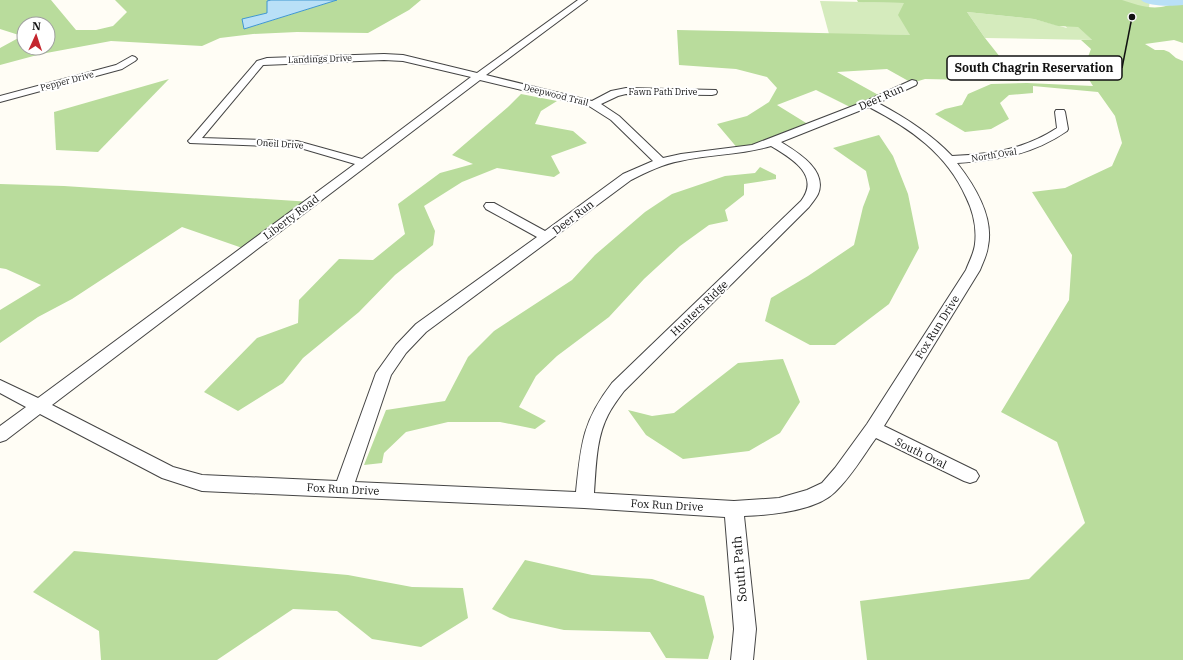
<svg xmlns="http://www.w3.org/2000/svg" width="1183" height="660" font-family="'IBM Plex Serif',serif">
<rect width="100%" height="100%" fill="#fffdf5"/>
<g fill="#d5ebbd">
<path d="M1098 0H1150L1144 44Z"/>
<path d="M820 1 905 3 910 35 829 34Z"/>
<path d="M967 12 1034 19 1067 28 1058 16 1068 17 1092 40 985 38Z"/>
</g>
<g fill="#b9dc9c" fill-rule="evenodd">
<path d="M0 0H51L76 30H96L113 26 127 12 115 0H271L267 1V13L243 19 244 29 337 0H421L409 10 368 33 297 32 253 34 220 38 202 46 111 41 41 54 0 65V48L22 36 0 29ZM24 24H48V48H24Z"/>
<path d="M857 0H1122C1134 4 1148 9 1161 7 1169 6 1175 2 1183 1V43L1174 40 1145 44 1155 50H1164L1169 52 1176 58 1183 61V660H867L860 601 1029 579 1085 523 1057 442 1001 412 1069 300 1072 255 1032 192 1065 188 1112 166 1122 143 1115 116 1098 92 1033 86V93L1009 95 1000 103 1009 119 991 129 965 132 935 114 945 109 962 105 968 94 991 84 1027 83 1093 86 1083 70 1091 49 1081 40H1092L1078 27 1058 26 1034 19 967 12 985 38 1019 81 925 79 912 83 887 69 837 72 882 97 854 109 816 90 777 105 811 126 739 150 717 124 747 116 769 102 777 88 767 77 736 69 679 65 677 30 910 35 898 15 904 3 858 2Z"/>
<path d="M169 79 98 152 56 150 54 112Z"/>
<path d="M521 94 557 101 541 111 535 124 573 131 587 143 551 156 560 173 554 177 497 168 462 182 424 206 435 231 433 245 395 275 359 312 303 358 283 383 238 411 204 392 257 338 298 323 299 300 339 259 373 260 405 234 398 204 440 173 473 164 452 155 508 107Z"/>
<path d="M879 135 893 156 908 194 919 248 889 304 835 345H810L765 321 771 298 808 276 854 245 863 207 870 189 866 171 833 148Z"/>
<path d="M760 167 776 175V179L744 184V195L725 210 728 221 709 225 680 246 644 279 609 317 557 356 536 376 519 407 546 421 535 429 500 422H448L406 432 384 453 382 463 364 465 386 410 445 401 468 357 494 331 572 280 595 255 645 212 672 194 725 176 755 173Z"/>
<path d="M0 184 64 186 312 202 248 250 182 227 72 299 38 317 0 343V310L41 285 6 269 0 268Z"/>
<path d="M783 359 800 402 780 433 749 451 683 459 646 435 628 410 652 416 674 413 738 363Z"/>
<path d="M74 551 348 575 412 587 463 588 468 618 421 647 372 639 337 611 293 609 217 660H101L99 631 33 592Z"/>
<path d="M525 560 592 575 652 579 704 596 714 637 708 659 666 658 650 632 564 630 510 618 492 609Z"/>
</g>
<path fill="#b9e0f7" stroke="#3f96cf" d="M271 0H337L244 29 242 19 267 13V1Z"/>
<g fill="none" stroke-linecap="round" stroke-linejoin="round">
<path fill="#b9e0f7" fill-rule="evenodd" d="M1141 0H1183V5C1173 6 1148 7 1141 0Z"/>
<defs>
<g id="minor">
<path d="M578 0H587L486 75 592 101 611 91 626 88 716 90 717 92 716 94 712 95 626 94 618 96 601 104 619 116 663 158 681 154 752 145 866 101 912 80 916 81 917 83 916 85 878 103C906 118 931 134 952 156 992 154 1023 150 1057 128L1055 112 1056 110H1064L1065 112 1068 129 1067 131C1032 155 999 160 957 163 975 186 994 217 988 246 987 255 983 262 980 270L884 426 976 471 979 476 976 481 970 483 964 481 876 438C863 456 851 477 835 492 816 511 770 515 744 516L756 629 753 660H731L734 629 725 517 584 508 202 491 162 478 40 414 6 440 0 442V426L26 407 0 393V380L38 398 355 164 297 147 190 143 188 141 190 139 257 61 267 58 384 54 403 55 477 73ZM384 60 403 61 471 77 362 159 297 141 202 138 263 65ZM480 80 589 106 611 120 653 161 623 174 545 231 494 203H486L484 206 486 209 537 237 416 324 396 345 376 373 337 481 202 475 173 467 52 405ZM869 107C910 128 947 154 966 197 973 211 977 228 975 244 974 253 969 262 966 270L867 424 835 468 822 483 807 490 779 498 734 501 594 493C596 467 596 438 608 415 612 407 618 399 624 391L809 207C812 203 816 198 818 194 828 170 797 152 781 142ZM771 146C791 158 821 175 801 201L612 383C582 422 581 445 576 492L355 482 391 375 406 353 426 332 631 180C647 172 663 164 680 161 710 154 741 155 771 146Z"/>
<path d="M132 56 135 57 137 59 135 61 122 69 0 102V96L116 65Z"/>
</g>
</defs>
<use href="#minor" stroke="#444" stroke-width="2"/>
<use href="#minor" fill="#fff" fill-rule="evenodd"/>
</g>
<g text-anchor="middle" stroke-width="4" stroke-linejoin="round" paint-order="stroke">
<g font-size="9" fill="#111" stroke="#fff">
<text transform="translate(320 59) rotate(-2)" y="3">Landings Drive</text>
<text transform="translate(67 81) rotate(-15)" y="3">Pepper Drive</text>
<text x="663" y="95">Fawn Path Drive</text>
<text transform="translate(556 95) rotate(14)" y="3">Deepwood Trail</text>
<text transform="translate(280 144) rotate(4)" y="3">Oneil Drive</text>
<text transform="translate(994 155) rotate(-9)" y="3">North Oval</text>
</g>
<g font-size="11" fill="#111" stroke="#fff">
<text transform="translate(881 97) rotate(-24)" y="4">Deer Run</text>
<text transform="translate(291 217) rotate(-37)" y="4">Liberty Road</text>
<text transform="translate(573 217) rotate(-37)" y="4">Deer Run</text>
<text transform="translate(699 308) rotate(-44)" y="4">Hunters Ridge</text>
<text transform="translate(937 327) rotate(-58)" y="4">Fox Run Drive</text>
<text transform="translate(921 453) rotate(26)" y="4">South Oval</text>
<text transform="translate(343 489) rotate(3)" y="4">Fox Run Drive</text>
<text transform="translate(667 505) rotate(3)" y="4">Fox Run Drive</text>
</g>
<g font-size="13" fill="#111" stroke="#fff">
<text transform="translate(739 569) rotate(-95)" y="5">South Path</text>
</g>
</g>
<path fill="none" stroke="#111" stroke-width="1.5" d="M1132 17L1122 68"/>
<circle fill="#111" stroke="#fff" stroke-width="1.5" cx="1132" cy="17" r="4"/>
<rect fill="#fff" stroke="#111" stroke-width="1.5" x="947" y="56" width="175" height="24" rx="4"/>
<g font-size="12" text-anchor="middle" font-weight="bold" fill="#111">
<text x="1034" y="72">South Chagrin Reservation</text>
</g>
<g transform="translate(36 36) rotate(3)"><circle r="19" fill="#ffffff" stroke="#a0a0a0"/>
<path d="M0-3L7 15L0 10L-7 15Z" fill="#c4262e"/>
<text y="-6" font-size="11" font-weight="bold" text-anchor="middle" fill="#111111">N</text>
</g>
</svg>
